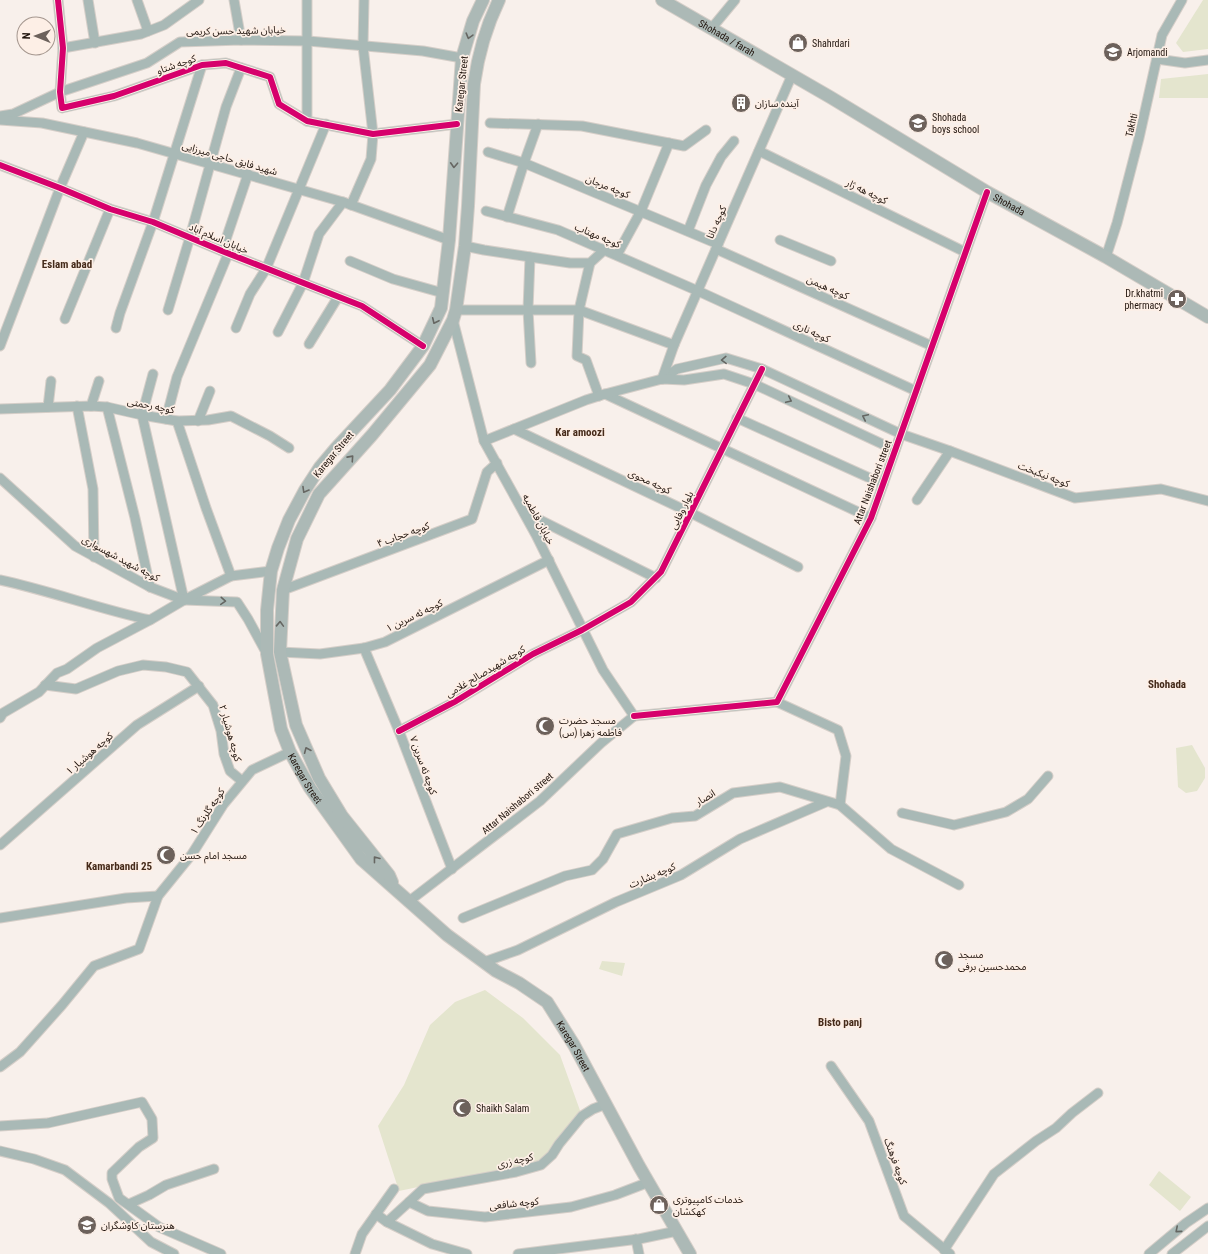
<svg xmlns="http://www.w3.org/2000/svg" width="1208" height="1254" font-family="'Roboto Condensed','Noto Sans Arabic',sans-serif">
<rect width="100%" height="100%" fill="#f8f0eb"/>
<g fill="#e4e5ce">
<path d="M1203 0H1208V49L1183 52 1176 43Z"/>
<path d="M1208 74V98H1159L1161 79Z"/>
<path d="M1192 745 1205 768V778L1197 791 1186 793 1178 787 1176 748Z"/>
<path d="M602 961 625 963 622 976 599 969Z"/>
<path d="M485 990 523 1018 560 1055 582 1116 542 1161 399 1191 378 1126 404 1085 430 1025 455 1002Z"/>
<path d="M1159 1171 1191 1197 1180 1211 1149 1185Z"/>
</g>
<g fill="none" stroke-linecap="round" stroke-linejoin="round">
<defs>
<g id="minor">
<path d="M58 0 63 48 60 92 62 108 114 96 202 65 226 63 270 77 279 104 307 121 373 134 457 124"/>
<path d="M88 0 95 43"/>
<path d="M137 0 148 31"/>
<path d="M234 0 241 40"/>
<path d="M711 29 735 0"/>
<path d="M63 48 141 34 164 25 199 0"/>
<path d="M1157 59 1185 63 1208 60"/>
<path d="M0 116 13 114 60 92 147 63 180 42 241 40 308 41 423 51 462 58"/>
<path d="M0 120 42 123 137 143 343 202 449 240"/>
<path d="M307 121V0"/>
<path d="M490 123 582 126 684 146 706 130"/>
<path d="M759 151 965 252"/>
<path d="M488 152 524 163 718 244"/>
<path d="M0 165 60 188 110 209 153 222 222 251 362 306 423 346"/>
<path d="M351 205 371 159 373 134 363 46 364 0"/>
<path d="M486 211 558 230 698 291 916 391"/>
<path d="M507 217 524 163 538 124"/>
<path d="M688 231 706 185 721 157 734 141"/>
<path d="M780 240 831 261"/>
<path d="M465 246 484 250 570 263H590L601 253 603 249"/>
<path d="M716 249 932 346"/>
<path d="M222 251 248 174"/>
<path d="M617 255 641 211 669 143"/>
<path d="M530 257 528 310 531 363"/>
<path d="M1106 257 1117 223 1139 138 1162 35 1182 0"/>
<path d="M350 261 393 279 443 293"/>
<path d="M590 263 579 310 577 356 586 360 599 396"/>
<path d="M168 310 190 237 226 107 241 68"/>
<path d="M456 310H579L674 345"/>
<path d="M65 319 110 209"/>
<path d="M453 320 484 441 536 535 603 670 634 716"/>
<path d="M116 328 120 313 153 222 202 65"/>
<path d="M236 328 250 294 266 269 326 124"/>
<path d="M278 332 303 283 319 234 343 202"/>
<path d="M309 344 338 297"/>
<path d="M0 346 60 188 84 132"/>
<path d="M153 374 142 415 184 600"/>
<path d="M662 379 677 369 726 358 762 369 901 434 950 451 1075 498 1161 489 1208 501"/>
<path d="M662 379 674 345 792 75"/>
<path d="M605 394 871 518"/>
<path d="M77 406 93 489 94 557"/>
<path d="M91 406 99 381"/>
<path d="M48 407 51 381"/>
<path d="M107 407 135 518 150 587"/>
<path d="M0 409 91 406 107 407 142 415 177 421 208 420 231 416 270 436 289 448"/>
<path d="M737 418 883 484"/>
<path d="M166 419 177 377 228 254"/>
<path d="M177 421 206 508 231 576"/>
<path d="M198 421 210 391"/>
<path d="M514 429 691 513 798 567"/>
<path d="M484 441 586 400 605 394 662 379 684 380 724 374 754 384 895 450"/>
<path d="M0 478 75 546 150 587 184 600 237 602 248 619 267 654"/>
<path d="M917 500 950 451"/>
<path d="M524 512 656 578"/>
<path d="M0 580C51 591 99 609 150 620"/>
<path d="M283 590 472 519 487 472 497 463"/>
<path d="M364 648 399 731 452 869"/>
<path d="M280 652 320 654 364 648 385 642 549 560"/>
<path d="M45 685 76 689 118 671 143 665 166 667 187 672 213 705 221 731 224 754 230 771 242 781"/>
<path d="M777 702 838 730 846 756 840 805"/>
<path d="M634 716 777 702 871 518 987 192"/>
<path d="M0 718 3 713 39 692 57 673 67 669 97 648 150 620 184 600 231 576 271 571"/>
<path d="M399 731 456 701 533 654 582 630 631 602 661 572 762 369"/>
<path d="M902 813 954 825 1006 812 1028 799 1048 776"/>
<path d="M0 845 137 725 199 686"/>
<path d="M408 902 540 801 601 743 634 716"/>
<path d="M0 918 126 898 158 896"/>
<path d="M463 918 565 876 592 870 603 859 617 834 672 818 695 816 733 793 780 787 840 805 891 849 959 885"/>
<path d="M484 962 518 950 616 902 681 875 740 839 826 802"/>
<path d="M831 1066 869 1121 904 1216 950 1254"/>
<path d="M0 1067 20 1052 62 1005 94 966 139 949 158 896 192 854 223 805 252 770 290 752"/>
<path d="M0 1126 48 1123 142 1102 152 1119 153 1138 139 1147 112 1173V1179L119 1198 159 1227 221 1254"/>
<path d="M0 1151 34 1159 65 1170 109 1203 151 1242 174 1254"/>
<path d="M409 1202 423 1189 516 1172 541 1165 552 1155 559 1144 582 1116 593 1109 606 1104"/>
<path d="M129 1204 149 1195 166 1185 214 1169"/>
<path d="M376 1214 387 1222 432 1244 467 1254"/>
<path d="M387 1222 409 1202 428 1211 485 1217 571 1207 615 1195 649 1182"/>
<path d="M636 1239 639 1254"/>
<path d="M944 1250 994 1174 1036 1141 1056 1128 1072 1113 1098 1093"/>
<path d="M355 1254 362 1234 394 1189"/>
<path d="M518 1254 639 1239 677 1231"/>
<path d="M1149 1254 1186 1223 1208 1208"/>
<path d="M1172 1254 1208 1226"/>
</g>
<g id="major">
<path id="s1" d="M483 0 473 21 462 58 449 240 441 308 423 346 390 390 336 448 320 467 305 490 289 520 278 548 271 571 267 610V654L281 729 290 752 310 788 361 859 447 935 496 971 519 983 547 1002 574 1045 639 1166 690 1254"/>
<path id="s2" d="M662 0 830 97 987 192 1106 257 1208 317"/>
<path d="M392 882 389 875 342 816 319 778 296 725 280 652 283 590 297 539 319 494 372 435 430 365 453 320 456 310 465 246 468 206 474 84C478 55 486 27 499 0"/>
</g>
</defs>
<use href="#minor" stroke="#d5cec8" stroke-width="11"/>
<use href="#major" stroke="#d5cec8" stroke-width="14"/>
<use href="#minor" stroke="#a9b9b6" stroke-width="9"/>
<use href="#major" stroke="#acb9b6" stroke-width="12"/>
<defs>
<g id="cycleway">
<path d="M58 0 63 48 60 92 62 108 114 96 202 65 226 63 270 77 279 104 307 121 373 134 457 124"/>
<path d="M0 165 60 188 110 209 153 222 222 251 362 306 423 346"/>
<path d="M634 716 777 702 871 518 987 192"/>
<path d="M399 731 456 701 533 654 582 630 631 602 661 572 762 369"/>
</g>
</defs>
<use href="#cycleway" stroke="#fdefe6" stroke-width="8"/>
<use href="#cycleway" stroke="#d6006c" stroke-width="6"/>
</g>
<defs><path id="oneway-chevron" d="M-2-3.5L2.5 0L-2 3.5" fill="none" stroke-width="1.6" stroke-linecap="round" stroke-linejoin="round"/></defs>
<g stroke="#666662">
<use href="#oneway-chevron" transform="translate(469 36) rotate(106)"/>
<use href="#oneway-chevron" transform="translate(454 165) rotate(93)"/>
<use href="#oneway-chevron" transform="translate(435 321) rotate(115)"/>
<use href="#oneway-chevron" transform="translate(351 458) rotate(-48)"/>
<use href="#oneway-chevron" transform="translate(305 490) rotate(120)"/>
<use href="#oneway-chevron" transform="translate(280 624) rotate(-88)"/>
<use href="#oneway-chevron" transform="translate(307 750) rotate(-113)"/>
<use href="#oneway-chevron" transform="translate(376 859) rotate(-128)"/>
</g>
<g stroke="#646662">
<use href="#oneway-chevron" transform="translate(724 360) rotate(178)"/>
<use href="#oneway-chevron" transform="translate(789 400) rotate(25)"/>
<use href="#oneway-chevron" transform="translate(865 417) rotate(-155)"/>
<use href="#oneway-chevron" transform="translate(223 601) rotate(4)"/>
<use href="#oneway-chevron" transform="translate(1178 1230) rotate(139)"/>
</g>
<defs>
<symbol id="shop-disc" viewBox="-11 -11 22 22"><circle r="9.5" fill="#6c615b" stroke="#fdefe6"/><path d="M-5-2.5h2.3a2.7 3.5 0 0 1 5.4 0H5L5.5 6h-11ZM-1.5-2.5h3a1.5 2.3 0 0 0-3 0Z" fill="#fff"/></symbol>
<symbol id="school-disc" viewBox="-11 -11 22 22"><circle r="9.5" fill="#6c615b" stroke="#fdefe6"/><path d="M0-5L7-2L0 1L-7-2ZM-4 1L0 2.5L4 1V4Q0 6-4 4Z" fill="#fff"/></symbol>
<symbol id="building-disc" viewBox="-11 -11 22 22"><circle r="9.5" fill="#6c615b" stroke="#fdefe6"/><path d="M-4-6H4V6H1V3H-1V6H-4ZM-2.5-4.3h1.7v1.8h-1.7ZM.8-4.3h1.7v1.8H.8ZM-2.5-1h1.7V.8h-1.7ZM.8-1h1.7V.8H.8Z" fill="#fff"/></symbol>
<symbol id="pharmacy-disc" viewBox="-11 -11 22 22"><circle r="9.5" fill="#6c615b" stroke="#fdefe6"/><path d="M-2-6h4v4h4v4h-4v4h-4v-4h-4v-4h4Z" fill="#fff"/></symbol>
<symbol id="mosque-disc" viewBox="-11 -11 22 22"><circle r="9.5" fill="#6c615b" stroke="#fdefe6"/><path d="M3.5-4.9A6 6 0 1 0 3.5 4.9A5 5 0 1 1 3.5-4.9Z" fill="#fff"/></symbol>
</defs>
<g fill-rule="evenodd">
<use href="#shop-disc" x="787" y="32" width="22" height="22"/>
<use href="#school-disc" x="1102" y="41" width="22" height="22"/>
<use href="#building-disc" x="730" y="92" width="22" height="22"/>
<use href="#school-disc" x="907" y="112" width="22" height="22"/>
<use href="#pharmacy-disc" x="1166" y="288" width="22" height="22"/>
<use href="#mosque-disc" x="534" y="715" width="22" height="22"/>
<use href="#mosque-disc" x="155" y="844" width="22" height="22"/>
<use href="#mosque-disc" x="933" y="949" width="22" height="22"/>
<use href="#mosque-disc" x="451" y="1097" width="22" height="22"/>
<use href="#shop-disc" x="648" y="1194" width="22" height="22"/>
<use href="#school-disc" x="76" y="1214" width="22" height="22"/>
</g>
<g text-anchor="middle" stroke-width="3.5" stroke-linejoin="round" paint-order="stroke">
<g font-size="10" fill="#20140d" stroke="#fdefe6">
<text transform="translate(236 30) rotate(-1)" y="4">خیابان شهید حسن کریمی</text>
<text dy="4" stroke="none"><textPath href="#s2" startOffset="75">Shohada / farah</textPath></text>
<text transform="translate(176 64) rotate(-19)" y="4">کوچه شتاو</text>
<text transform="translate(461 84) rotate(-84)" y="4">Karegar Street</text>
<text transform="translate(1131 125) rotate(-77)" y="4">Takhti</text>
<text transform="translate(230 158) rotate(16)" y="4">شهید فایق حاجی میرزایی</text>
<text transform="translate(608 186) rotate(22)" y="4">کوچه مرجان</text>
<text transform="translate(867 191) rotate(26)" y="4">کوچه هه ژار</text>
<text dy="4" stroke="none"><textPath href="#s2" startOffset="403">Shohada</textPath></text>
<text transform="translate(716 222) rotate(-66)" y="4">کوچه دانا</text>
<text transform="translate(598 235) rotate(23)" y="4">کوچه مهتاب</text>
<text transform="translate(219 238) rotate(23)" y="4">خیابان اسلام آباد</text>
<text transform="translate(828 287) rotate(24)" y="4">کوچه هیمن</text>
<text transform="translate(812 331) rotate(25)" y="4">کوچه ناری</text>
<text transform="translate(151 405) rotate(11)" y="4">کوچه رحمتی</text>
<text transform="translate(333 454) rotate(-50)" y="4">Karegar Street</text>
<text transform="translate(1044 474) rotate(21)" y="4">کوچه نیکبخت</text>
<text transform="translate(650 481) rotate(25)" y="4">کوچه محوی</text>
<text transform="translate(872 482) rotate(-69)" y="4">Attar Naishabori street</text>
<text transform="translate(681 510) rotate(-64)" y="4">بلوار وفایی</text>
<text transform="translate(539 519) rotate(62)" y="4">خیابان فاطمیه</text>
<text transform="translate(403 534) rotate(-20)" y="4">کوچه حجاب ۴</text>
<text transform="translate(121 558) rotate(28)" y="4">کوچه شهید شهسواری</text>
<text transform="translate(414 615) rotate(-26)" y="4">کوچه ئه سرین ۱</text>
<text transform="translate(485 671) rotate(-31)" y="4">کوچه شهیدصالح غلامی</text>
<text transform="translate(231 733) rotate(74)" y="4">کوچه هوشیار ۲</text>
<text transform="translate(89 753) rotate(-41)" y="4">کوچه هوشیار ۱</text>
<text transform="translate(424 765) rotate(70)" y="4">کوچه ئه سرین ۷</text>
<text dy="4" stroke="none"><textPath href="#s1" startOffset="844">Karegar Street</textPath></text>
<text transform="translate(705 797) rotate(-31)" y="4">انصار</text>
<text transform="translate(517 803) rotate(-40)" y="4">Attar Naishabori street</text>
<text transform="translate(207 811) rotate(-56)" y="4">کوچه گلرنگ ۱</text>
<text transform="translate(652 875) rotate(-23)" y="4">کوچه بشارت</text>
<text dy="4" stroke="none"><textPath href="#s1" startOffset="1229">Karegar Street</textPath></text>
<text transform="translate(515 1160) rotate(-13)" y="4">کوچه زری</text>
<text transform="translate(896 1161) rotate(70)" y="4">کوچه فرهنگ</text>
<text transform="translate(514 1203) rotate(-6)" y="4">کوچه شافعی</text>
</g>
<g font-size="10" fill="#20140d" stroke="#fdefe6" text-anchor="start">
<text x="812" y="47">Shahrdari</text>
<text x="1127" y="56">Arjomandi</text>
<text x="755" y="107">آینده سازان</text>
<text x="932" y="121">Shohada<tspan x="932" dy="12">boys school</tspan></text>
<text x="1163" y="297" text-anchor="end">Dr.khatmi<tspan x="1163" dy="12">phermacy</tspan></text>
<text x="559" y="724">مسجد حضرت<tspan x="559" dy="12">فاطمه زهرا (س)</tspan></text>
<text x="180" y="859">مسجد امام حسن</text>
<text x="958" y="958">مسجد<tspan x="958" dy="12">محمدحسین برفی</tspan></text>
<text x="476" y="1112">Shaikh Salam</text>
<text x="673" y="1203">خدمات کامپیوتری<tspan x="673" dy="12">کهکشان</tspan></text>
<text x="101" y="1229">هنرستان کاوشگران</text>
</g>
<g font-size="11" font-weight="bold" fill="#462b1a" stroke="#fdefe6">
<text x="67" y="268">Eslam abad</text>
<text x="580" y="436">Kar amoozi</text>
<text x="1167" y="688">Shohada</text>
<text x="119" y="870">Kamarbandi 25</text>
<text x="840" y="1026">Bisto panj</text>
</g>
</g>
<g transform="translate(36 36) rotate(271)"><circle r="19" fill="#fdefe6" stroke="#a5978f"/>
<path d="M0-3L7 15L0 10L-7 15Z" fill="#6c615b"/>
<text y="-6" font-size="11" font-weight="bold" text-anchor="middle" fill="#20140d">N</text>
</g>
</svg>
